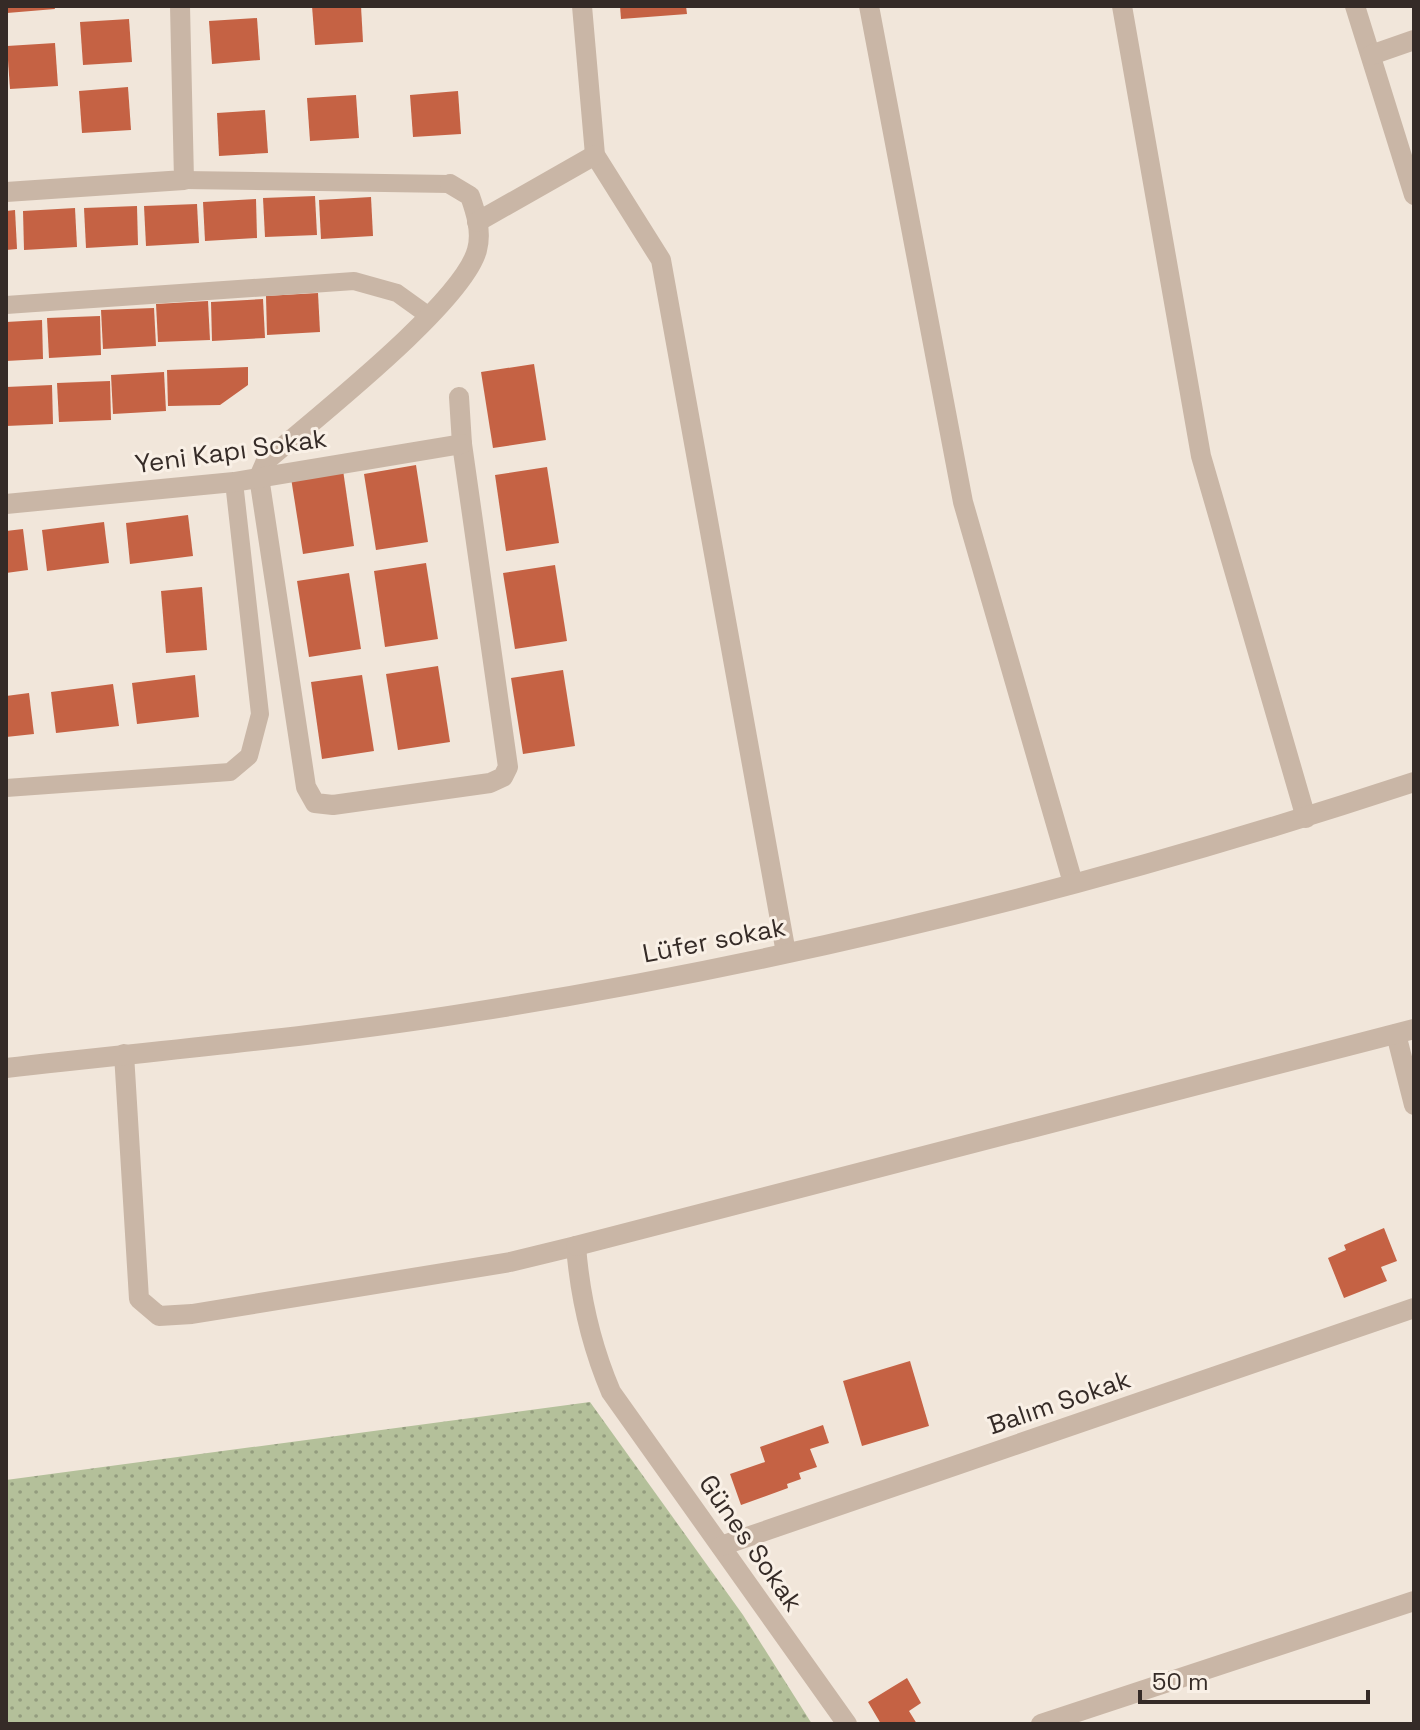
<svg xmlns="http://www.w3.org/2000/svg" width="1420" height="1730" font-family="'Space Grotesk',sans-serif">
<defs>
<pattern id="park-dots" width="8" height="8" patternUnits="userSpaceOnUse" patternTransform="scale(2)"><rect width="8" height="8" fill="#b4c09a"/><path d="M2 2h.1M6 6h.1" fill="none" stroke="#939c7e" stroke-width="1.8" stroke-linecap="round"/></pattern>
</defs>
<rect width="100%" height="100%" fill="#f1e6da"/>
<path fill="url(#park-dots)" d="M590 1402 743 1615 812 1724H6V1480Z"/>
<g fill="#c56244">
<path d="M6 6H54L55 9 7 13Z"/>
<path d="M312 6H361L363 42 315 45Z"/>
<path d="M620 6H686L687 14 621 19Z"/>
<path d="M257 18 260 60 212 64 209 21Z"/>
<path d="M129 19 132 62 83 65 80 22Z"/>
<path d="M55 43 58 86 10 89 7 46Z"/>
<path d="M128 87 131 130 82 133 79 91Z"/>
<path d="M458 91 461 134 413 137 410 95Z"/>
<path d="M356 95 359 138 310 141 307 98Z"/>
<path d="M265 110 268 153 219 156 217 113Z"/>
<path d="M315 196 317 235 265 237 263 198Z"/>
<path d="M371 197 373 236 321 239 319 200Z"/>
<path d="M256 199 257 238 205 241 203 202Z"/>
<path d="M197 204 199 243 146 246 144 206Z"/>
<path d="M137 206 138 245 86 248 84 208Z"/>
<path d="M75 208 77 247 24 250 23 211Z"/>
<path d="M15 210 17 249 6 250V211Z"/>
<path d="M318 293 320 332 267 335 266 296Z"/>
<path d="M263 299 265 338 212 341 211 302Z"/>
<path d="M208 301 210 340 158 342 156 304Z"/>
<path d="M154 308 156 346 103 349 101 310Z"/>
<path d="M100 316 101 355 49 358 47 318Z"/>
<path d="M42 320 43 359 6 361V322Z"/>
<path d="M534 364 546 440 493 448 481 372Z"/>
<path d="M248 367V385L220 405 168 406 167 370Z"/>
<path d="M164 372 166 411 113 414 111 375Z"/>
<path d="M110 381 111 420 59 422 57 383Z"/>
<path d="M52 385 53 424 6 426V387Z"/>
<path d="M416 465 428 542 376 550 364 474Z"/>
<path d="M547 467 559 543 506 551 495 475Z"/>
<path d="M343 470 354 546 303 554 291 478Z"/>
<path d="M188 515 193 556 130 564 126 523Z"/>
<path d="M104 522 109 563 47 571 42 530Z"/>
<path d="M23 529 28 570 6 573V531Z"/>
<path d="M426 563 438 639 385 647 374 571Z"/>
<path d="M555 565 567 641 515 649 503 573Z"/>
<path d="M349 573 361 649 309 657 297 581Z"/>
<path d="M202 587 207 650 166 653 161 591Z"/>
<path d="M438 666 450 742 398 750 386 674Z"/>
<path d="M563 670 575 746 523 754 511 678Z"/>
<path d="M195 675 199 717 137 724 132 683Z"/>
<path d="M362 675 374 751 322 759 311 682Z"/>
<path d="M113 684 119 726 56 733 51 692Z"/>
<path d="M29 693 34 734 6 737V696Z"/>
<path d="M1384 1228 1397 1261 1381 1267 1387 1281 1344 1298 1328 1258 1346 1250 1344 1245Z"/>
<path d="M910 1361 929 1426 862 1446 843 1381Z"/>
<path d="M823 1425 829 1443 810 1449 817 1467 799 1473 801 1479 787 1484 788 1488 741 1505 730 1474 765 1462 760 1447Z"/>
<path d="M907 1678 921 1703 909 1711 917 1724H881L868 1702Z"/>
</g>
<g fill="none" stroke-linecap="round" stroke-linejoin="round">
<g stroke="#c9b6a6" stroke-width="18">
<path d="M184 180 450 184"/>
<path d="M6 305 354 281 397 293 429 316"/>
<path d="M6 788 230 772 249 756 260 714 234 482"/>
</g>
<g stroke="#c9b6a6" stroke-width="20">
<path d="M582 6 595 155 661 260 786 953"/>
<path d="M869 6 963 502 1073 883"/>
<path d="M1122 6 1201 456 1306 818"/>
<path d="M1355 6 1414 195"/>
<path d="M1371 55 1414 40"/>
<path d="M450 184 470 196C476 213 482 232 477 250 463 303 313 420 266 461L259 477 306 787 315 803 333 805 490 783 503 777 508 767 462 444 459 397"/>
<path d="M6 192 184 180 180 6"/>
<path d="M477 222 595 155"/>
<path d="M6 504 234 482 462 444"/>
<path d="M1396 1034 1414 1105"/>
<path d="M124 1054 139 1299 159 1316 192 1314 510 1262 576 1246C580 1297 591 1345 611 1392L847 1724"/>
<path d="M6 1068C161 1050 319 1037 473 1012 792 962 1108 883 1414 782"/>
<path d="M576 1246 1414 1029"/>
<path d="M721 1546 1414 1308"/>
<path d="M1041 1724 1414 1601"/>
</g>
</g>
<g text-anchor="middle" stroke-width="6" stroke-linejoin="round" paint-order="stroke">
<g font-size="26" fill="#352b27" stroke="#f9f0e6">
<text transform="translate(231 451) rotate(-8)" y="9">Yeni Kapı Sokak</text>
<text transform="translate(714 940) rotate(-11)" y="9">Lüfer sokak</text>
<text transform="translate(1059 1402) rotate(-19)" y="9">Balım Sokak</text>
<text transform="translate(751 1543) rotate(55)" y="9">Günes Sokak</text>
</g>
</g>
<rect width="1420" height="1730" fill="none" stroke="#352b27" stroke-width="16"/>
<path d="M1140 1690v12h228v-12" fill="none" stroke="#352b27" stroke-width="4"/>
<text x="1152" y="1690" font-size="24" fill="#352b27" stroke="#f9f0e6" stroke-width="6" paint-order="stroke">50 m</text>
</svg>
